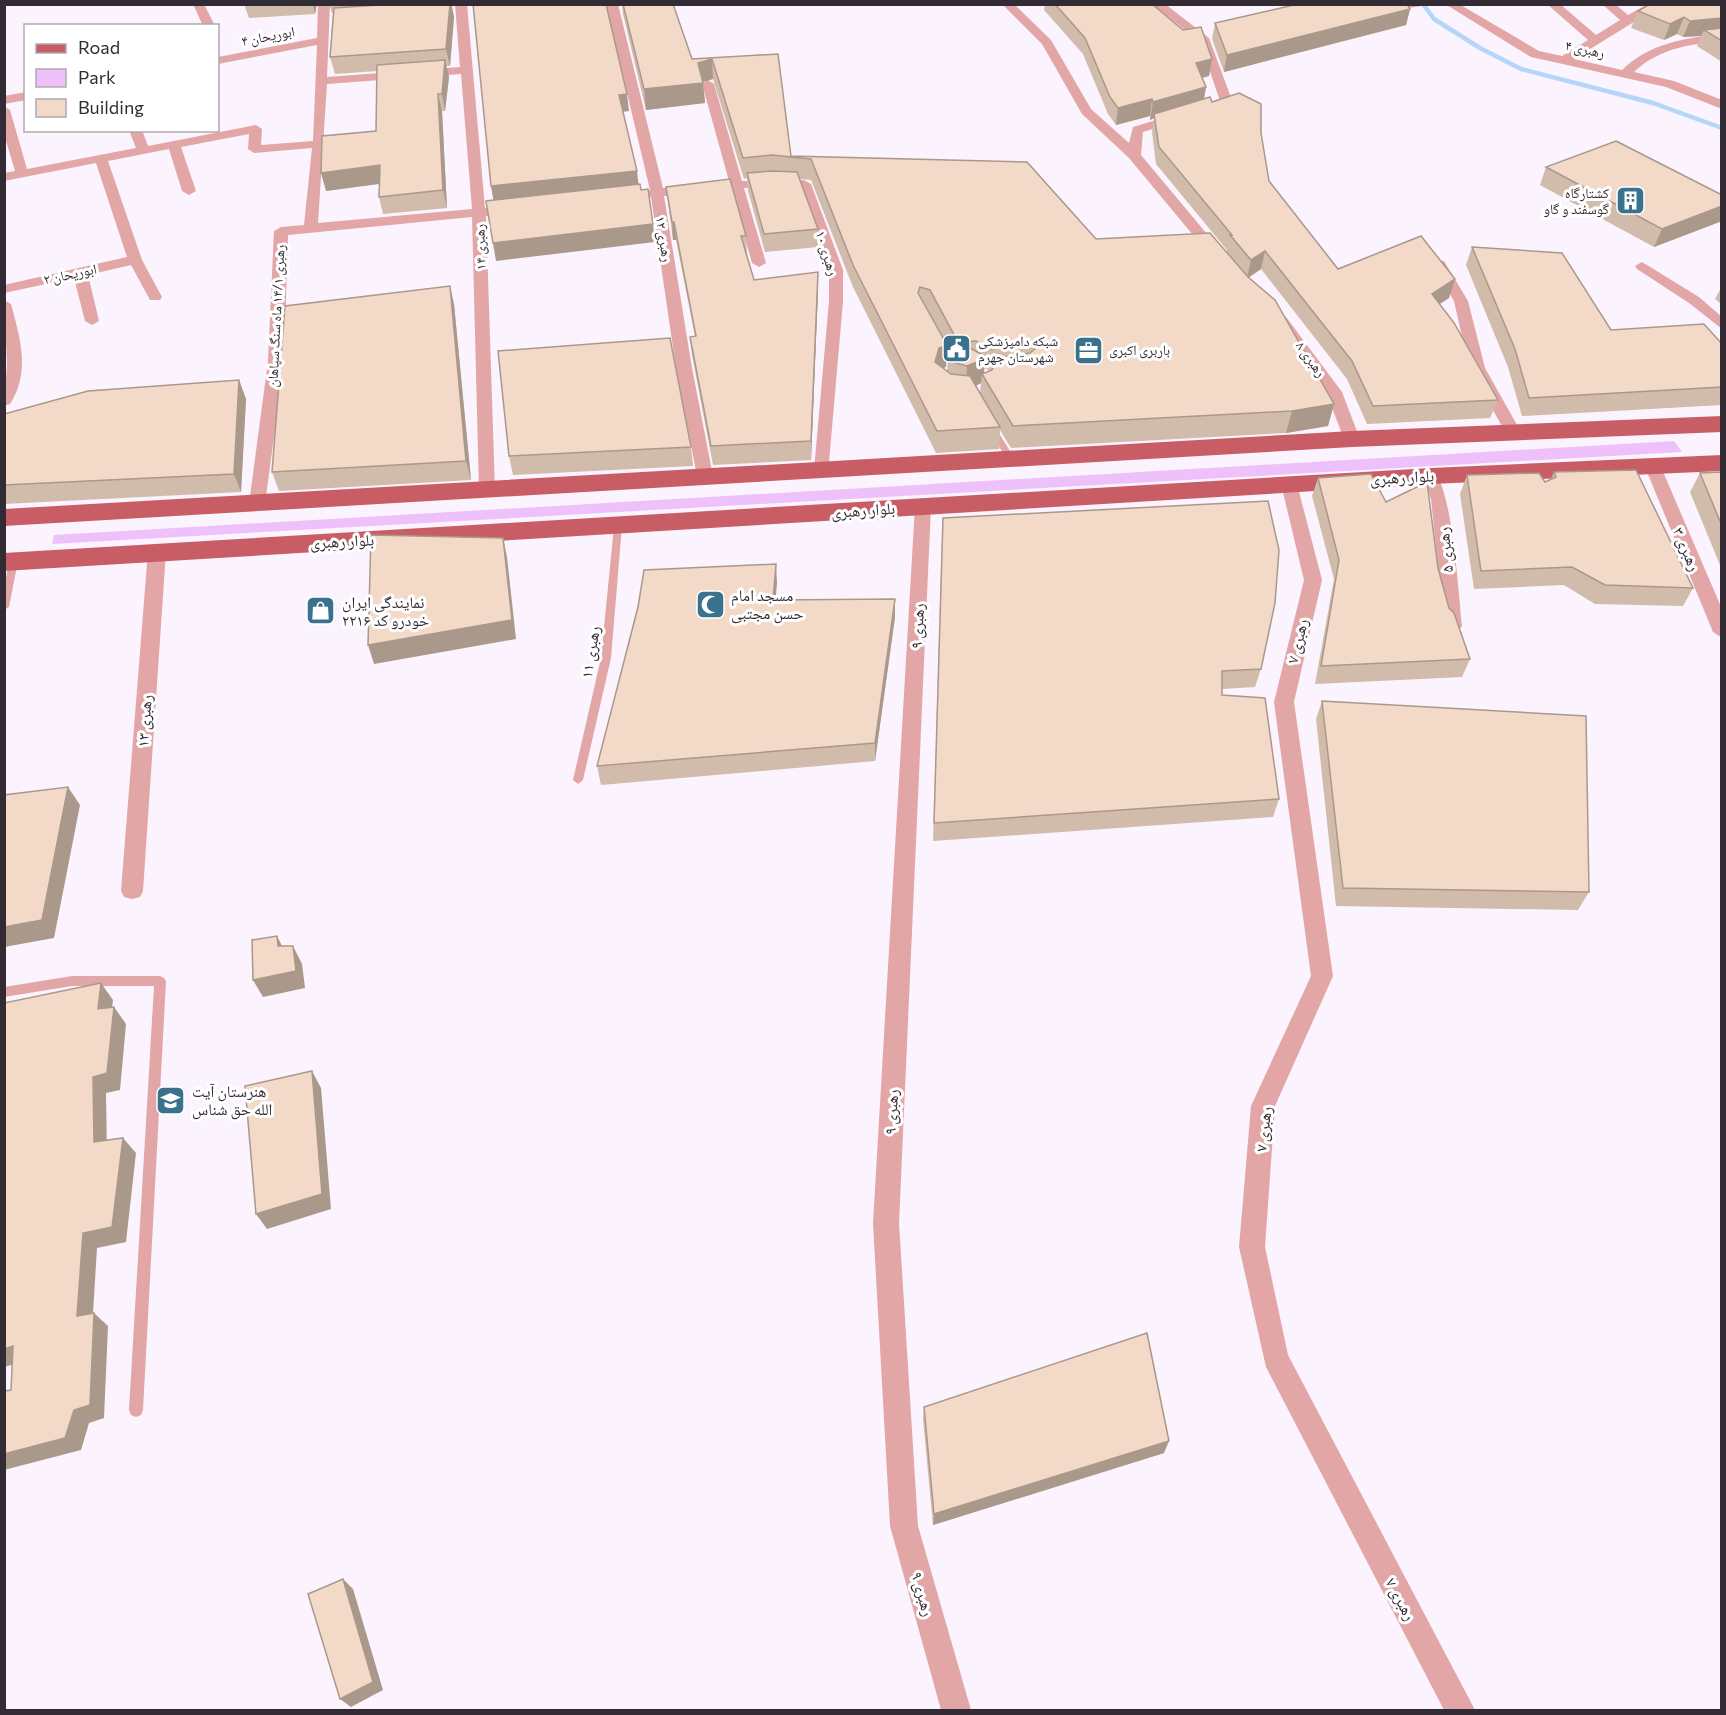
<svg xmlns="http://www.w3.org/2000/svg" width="1726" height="1715" font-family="Commissioner,'Noto Naskh Arabic',sans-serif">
<rect width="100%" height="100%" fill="#fbf3fd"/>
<path fill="#eec1fa" d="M1674 441 1682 452 52 544 54 535Z"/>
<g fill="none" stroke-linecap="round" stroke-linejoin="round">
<path stroke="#b5d6f9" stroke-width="4.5" d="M1423 4 1434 19 1480 48 1521 69 1653 103 1722 128"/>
<g fill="#e3a6a7" fill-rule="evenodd">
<path d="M1412 4H1436L1394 10 1391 8Z"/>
<path d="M989 427H995L1015 459 1014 461H1008L988 429Z"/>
<path d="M618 523 622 526 611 658 583 780 578 784 573 780 601 658 614 526Z"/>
<path d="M14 558 18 561 9 607 4 610V584L10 561Z"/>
<path d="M72 976H160L164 978 166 981 143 1410 141 1415 136 1417 131 1415 129 1410 154 986H72L4 997V987Z"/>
</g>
<g fill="#e3a6a7" fill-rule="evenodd">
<path d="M193 4H204L215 26H203Z"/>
<path d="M318 4H330L327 77 460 67 455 4H467L485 208 516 205 523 209 516 213 486 216 495 490 493 494 487 495 479 490 472 217 288 235 284 361 265 504 257 509 249 504 268 361 274 231 281 227 304 225 312 148 254 153 248 149 249 134 181 147 196 191 189 195 182 191 169 149 108 161 142 260 162 297 160 300H150L131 265 88 275 99 321 92 325 85 321 74 278 4 293V285L127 257 96 163 4 181V173L15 171 4 134V106L10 110 27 169 136 148 129 130H142L148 146 256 125 262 129 261 145 313 141 317 45 218 64V57L317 38ZM461 74 472 209 318 223 327 84Z"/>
<path d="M606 4H618L663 188 729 181 702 84 708 80 714 84 742 181 804 180 811 184 843 270V301L828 474H816L814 470 829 301V270L799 188H744L766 263 759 267 752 263 731 189 664 196 692 368 713 476 705 481 697 476 676 368 651 197 621 201 614 197 621 193 650 190Z"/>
<path d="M1002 4H1014L1051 40 1091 109 1129 143 1133 127 1220 101 1200 42 1152 4H1165L1209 38 1233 103 1143 132 1141 155 1222 252V258H1212L1129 158 1082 114 1042 44Z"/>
<path d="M1445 4H1459L1539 51 1562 56 1588 40 1547 4H1560L1596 35 1620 20 1602 4H1615L1628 15 1648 4H1663L1574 59 1622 70C1650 43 1685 38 1722 34V41C1689 44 1658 49 1634 72L1674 81 1722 100V109L1666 87 1531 57Z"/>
<path d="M26 92V100L4 104V96Z"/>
<path d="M1439 260 1444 261 1468 301 1485 368 1521 432 1519 435H1507L1469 368 1454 301 1432 264Z"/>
<path d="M1642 262 1699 297 1722 317V329L1689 303 1637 269 1635 266Z"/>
<path d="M4 300 11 304C20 338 31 372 10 404L4 406 7 365Z"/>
<path d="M1281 316 1286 317 1342 392 1360 439 1358 442 1352 444 1344 439 1326 392 1274 320Z"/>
<path d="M1653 462 1661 467 1722 609V638L1713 632 1645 467Z"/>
<path d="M1431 471C1452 476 1459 601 1462 626L1459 630H1447L1444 626 1431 499 1423 476Z"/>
<path d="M1289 479 1297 484 1322 580 1294 702 1333 976 1275 1106 1265 1247 1288 1355 1475 1710H1444L1266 1367 1239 1247 1251 1106 1311 976 1274 702 1304 580 1281 484Z"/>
<path d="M923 501 931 506 899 1223 918 1526 971 1710H941L890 1526 873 1223 915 506Z"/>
<path d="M157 545 166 551 143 891 140 897 132 899 124 897 121 891 148 551Z"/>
</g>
<g fill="#c85d65" fill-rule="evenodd">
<path d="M1722 416V432L1352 447 4 526V509L1352 431Z"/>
<path d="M1722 455V471L1431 484 4 571V553L1431 468Z"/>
</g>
</g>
<g fill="#d1bbab" fill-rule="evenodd">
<path d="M244 4H317L315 14 249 18Z"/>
<path d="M329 4H454L452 6 454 17 450 66H446L449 77 445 111H442L447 208 383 214 379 197V184L326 191 376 131 377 71 335 74 330 57 333 13H332Z"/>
<path d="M622 4H673L692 59 778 54 791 156 1027 162 1096 239 1226 252 1227 250 1156 164 1152 132 1154 118 1150 120V116L1116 125 1108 114 1083 54 1044 10 1045 4H1152L1212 59 1209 76 1202 78 1206 87 1204 99 1212 102 1261 133 1269 181 1338 269 1449 298 1440 304 1498 400 1490 418 1367 424 1347 379 1261 269 1249 278 1334 404 1328 426 1286 433 1011 448 1000 430 999 449 936 453 853 287 811 180 799 179 818 229V247L765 252 748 191 747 178 744 179 713 79 703 82 705 103 646 110 623 14ZM928 312 950 351 948 357 947 371 943 368 946 367 947 345ZM984 368 990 371 984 374ZM981 383 980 394 976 386Z"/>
<path d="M1722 4V62L1697 46 1701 36 1683 37 1677 34 1664 40 1631 28 1638 11Z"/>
<path d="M1410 9 1406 25 1224 72 1212 39 1215 23Z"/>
<path d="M1546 167 1722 195V221L1654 247 1540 185Z"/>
<path d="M666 187 746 236 747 254H746L754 280 818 290 811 460 713 465 692 355 690 337 695 336 676 240H673Z"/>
<path d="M1472 247 1611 330 1722 344V405L1522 416 1508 367 1466 265Z"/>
<path d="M1722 286V305L1715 299Z"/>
<path d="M454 304 471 480 279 491 272 472Z"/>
<path d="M239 380 246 399 241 492 4 504V414Z"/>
<path d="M691 447 693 466 513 475 509 456Z"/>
<path d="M1554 472 1693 588 1683 606 1595 604 1564 585 1474 589 1460 494 1467 475 1545 482 1551 479Z"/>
<path d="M1722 472V570L1690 492 1700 473Z"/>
<path d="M1318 478 1386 502 1438 568 1449 608 1470 659 1462 677 1315 684 1334 579 1312 496Z"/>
<path d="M942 537 1261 669 1255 687 1222 689V695L1279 799 1273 817 933 841Z"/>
<path d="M777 582 775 600 895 617 875 761 601 785 597 766Z"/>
<path d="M1322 701 1589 892 1578 910 1336 906 1316 719Z"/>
<path d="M924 1407 1164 1453 933 1525 923 1419Z"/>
</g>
<g fill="#aa988b">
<path d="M313 4H317L315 14Z"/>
<path d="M450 4H451L454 17 450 66 446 49Z"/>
<path d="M1410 9 1406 25 1224 72 1227 55Z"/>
<path d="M1684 17 1677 34 1664 40 1670 24Z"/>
<path d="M1722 18V34L1704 30 1701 36 1683 37 1690 21Z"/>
<path d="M712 59 713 79 700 83 698 63Z"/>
<path d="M1212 59 1209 76 1193 80 1196 63Z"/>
<path d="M445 60 449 77 445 111 442 94Z"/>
<path d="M703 83 705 103 646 110 644 89Z"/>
<path d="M1206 87 1203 104 1154 114V118L1150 120 1153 102Z"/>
<path d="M438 94 442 111 447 208 443 190Z"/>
<path d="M627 94 629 111 621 112 619 95Z"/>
<path d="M1152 99 1150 116 1116 125 1118 108Z"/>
<path d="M380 165 385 183 326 191 321 173Z"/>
<path d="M637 171 639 189 494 204 491 186Z"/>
<path d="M1722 206V221L1654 247 1662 229Z"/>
<path d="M672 222H674L676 240H673Z"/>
<path d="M653 224 655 242 496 261 493 243Z"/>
<path d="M1265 251 1261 269 1247 278 1251 260Z"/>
<path d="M818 272V290L811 460V441Z"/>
<path d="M1455 279 1449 298 1427 312 1432 294Z"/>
<path d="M450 286 454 304 471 480 466 461Z"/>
<path d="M947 345 946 367 938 370 935 362 939 348Z"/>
<path d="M985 356 984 377 982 374 981 383 966 390 967 366Z"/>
<path d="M239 380 246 399 241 492 234 474Z"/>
<path d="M1334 404 1328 426 1286 433 1292 411Z"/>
<path d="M503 538 507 557 516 639 374 664 368 645Z"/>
<path d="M776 564 777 582 774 619 773 600Z"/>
<path d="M895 599V617L875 761V743Z"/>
<path d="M68 787 80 805 54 938 4 947V927Z"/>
<path d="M277 936 286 954 278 946Z"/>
<path d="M293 946 302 964 305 988 263 997 253 980Z"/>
<path d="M101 983 113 1000 110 1026 98 1009Z"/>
<path d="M114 1007 126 1024 120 1090 106 1093 107 1158 94 1142 93 1077Z"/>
<path d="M312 1071 321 1088 331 1209 267 1229 256 1214Z"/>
<path d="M123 1138 136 1153 126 1242 97 1248 92 1329 77 1316 83 1233Z"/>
<path d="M94 1313 108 1326 104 1418 89 1423 81 1450 4 1470V1454Z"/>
<path d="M13 1346 29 1360 4 1367V1349Z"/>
<path d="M1169 1441 1164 1453 933 1525 934 1514Z"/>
<path d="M343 1579 353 1589 383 1690 351 1707 340 1699Z"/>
</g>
<g fill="#f3d9c7" stroke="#aa988b" stroke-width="1.5">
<path d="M394 4H450L446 49 330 57 334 8Z"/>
<path d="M473 4H606L627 94 619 95 637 171 491 186Z"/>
<path d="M623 4H673L692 59 778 54 791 156 1027 162 1096 239 1210 233 1248 277 1275 300 1334 404 1292 411 1013 426 982 374 992 370 998 358 1030 353 1036 348 1030 345 991 349 976 341 958 342 930 290 920 287 918 293 947 345 939 348 935 362 951 374 970 376 1000 427 937 431 853 265 811 159 772 155 743 158 712 59 698 63 703 83 644 89Z"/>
<path d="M1055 4H1152L1183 30 1201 27 1212 59 1196 63 1206 87 1153 102 1152 99 1118 108 1110 97 1085 38Z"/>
<path d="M1298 4H1407L1410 9 1227 55 1215 23Z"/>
<path d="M1650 4H1722V18L1690 21 1684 17 1670 24 1638 11Z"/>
<path d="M1722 28V41L1704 30Z"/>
<path d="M445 60 442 94H438L443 190 379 197 380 165 321 173 322 136 376 131 377 65Z"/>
<path d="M1239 93 1261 104V133L1269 181 1338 269 1421 236 1455 279 1432 294 1454 323 1498 400 1373 406 1352 361 1265 251 1251 260 1230 235H1232L1159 147 1154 114 1210 97 1212 102Z"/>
<path d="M1616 141 1722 195V206L1662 229 1546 167Z"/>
<path d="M772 171 797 172 818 229 764 234 747 173Z"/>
<path d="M730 179 746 236H741L754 280 818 272 811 441 711 446 690 337 696 336 674 222H672L666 187Z"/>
<path d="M640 184 641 190 648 189 653 224 493 243 486 201Z"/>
<path d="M1472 247 1562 253 1611 330 1704 324 1722 344V387L1529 398 1515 349Z"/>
<path d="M450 286 466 461 272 472 285 306Z"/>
<path d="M670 338 691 447 509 456 498 351Z"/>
<path d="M966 346 985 356 982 360 967 366 956 363 948 357 949 351Z"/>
<path d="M239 380 234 474 4 485V414L88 391Z"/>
<path d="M1636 470 1693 588 1605 585 1572 567 1481 571 1467 475 1539 473 1545 482 1556 477 1554 472Z"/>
<path d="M1722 472V526L1700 473Z"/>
<path d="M1371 474 1386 502 1427 482 1438 568 1449 608 1454 613 1470 659 1321 666 1339 560 1318 478Z"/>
<path d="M1268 501 1279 550 1275 603 1261 669 1222 671V695L1265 698 1279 799 934 823 943 518Z"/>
<path d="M371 535 503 538 512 620 368 645Z"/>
<path d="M776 564 773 600 895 599 875 743 597 766 638 607 644 570Z"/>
<path d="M1322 701 1586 716 1589 892 1343 888Z"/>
<path d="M68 787 42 920 4 927V795Z"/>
<path d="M277 936 278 946H293L296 971 253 980 252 940Z"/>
<path d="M101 983 98 1009 114 1007 107 1073 93 1077 94 1142 123 1138 112 1227 83 1233 77 1316 94 1313 90 1405 74 1410 65 1438 4 1454V1391L11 1390 13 1346 4 1349V1003Z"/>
<path d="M312 1071 322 1194 256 1214 245 1086Z"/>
<path d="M1147 1333 1169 1441 934 1514 924 1407Z"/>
<path d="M343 1579 373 1682 340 1699 308 1594Z"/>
</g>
<defs>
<symbol id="building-square" viewBox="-11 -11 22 22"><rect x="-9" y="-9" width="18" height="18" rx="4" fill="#3a718c" stroke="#fff"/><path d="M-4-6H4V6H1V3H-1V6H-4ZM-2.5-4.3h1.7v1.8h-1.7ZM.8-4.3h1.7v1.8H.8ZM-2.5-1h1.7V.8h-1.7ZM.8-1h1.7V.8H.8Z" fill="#fff"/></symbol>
<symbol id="civic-square" viewBox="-11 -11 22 22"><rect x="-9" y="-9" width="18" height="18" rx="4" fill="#3a718c" stroke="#fff"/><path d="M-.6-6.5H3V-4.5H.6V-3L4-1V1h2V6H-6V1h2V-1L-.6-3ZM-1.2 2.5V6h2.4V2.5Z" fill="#fff"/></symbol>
<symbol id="office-square" viewBox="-11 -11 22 22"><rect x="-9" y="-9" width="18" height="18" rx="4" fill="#3a718c" stroke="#fff"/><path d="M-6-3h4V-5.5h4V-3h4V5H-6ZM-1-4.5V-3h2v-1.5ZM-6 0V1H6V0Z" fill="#fff"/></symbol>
<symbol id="mosque-square" viewBox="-11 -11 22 22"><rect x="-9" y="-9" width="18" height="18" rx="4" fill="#3a718c" stroke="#fff"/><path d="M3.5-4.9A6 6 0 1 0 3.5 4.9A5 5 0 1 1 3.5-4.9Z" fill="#fff"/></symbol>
<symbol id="shop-square" viewBox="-11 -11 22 22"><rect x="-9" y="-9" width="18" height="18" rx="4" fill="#3a718c" stroke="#fff"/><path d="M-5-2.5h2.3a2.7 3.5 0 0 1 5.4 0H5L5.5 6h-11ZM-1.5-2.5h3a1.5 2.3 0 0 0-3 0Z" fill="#fff"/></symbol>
<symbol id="school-square" viewBox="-11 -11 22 22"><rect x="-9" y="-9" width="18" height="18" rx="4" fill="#3a718c" stroke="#fff"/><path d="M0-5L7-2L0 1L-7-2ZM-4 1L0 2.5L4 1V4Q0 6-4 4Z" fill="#fff"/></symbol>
</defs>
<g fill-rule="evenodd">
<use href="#building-square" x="1614" y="184" width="33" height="33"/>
<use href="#civic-square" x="940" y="332" width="33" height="33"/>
<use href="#office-square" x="1072" y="334" width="33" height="33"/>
<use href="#mosque-square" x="694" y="588" width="33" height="33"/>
<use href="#shop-square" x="304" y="594" width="33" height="33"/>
<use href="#school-square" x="154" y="1084" width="33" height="33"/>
</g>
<g text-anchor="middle" stroke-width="6" stroke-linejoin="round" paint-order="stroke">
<g font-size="14" fill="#332b34" stroke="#fff">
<text transform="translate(268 36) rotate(-11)" y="5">ابوریحان ۴</text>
<text transform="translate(1585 49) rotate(12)" y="5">رهبری ۴</text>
<text transform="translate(664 239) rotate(81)" y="5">رهبری ۱۲</text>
<text transform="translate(480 247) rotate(-92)" y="5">رهبری ۱۴</text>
<text transform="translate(827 253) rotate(73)" y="5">رهبری ۱۰</text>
<text transform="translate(70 274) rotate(-12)" y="5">ابوریحان ۲</text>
<text transform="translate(276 316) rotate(-87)" y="5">رهبری ۱۴/۱ ماه سنگ سپاهان</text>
<text transform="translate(1311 359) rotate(54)" y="5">رهبری ۸</text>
</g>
<g font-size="14" fill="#332b34" stroke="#fff" text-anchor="start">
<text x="1609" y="198" text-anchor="end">کشتارگاه<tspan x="1609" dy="16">گوسفند و گاو</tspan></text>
<text x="978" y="346">شبکه دامپزشکی<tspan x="978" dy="16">شهرستان جهرم</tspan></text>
<text x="1109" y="355">باربری اکبری</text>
</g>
<g font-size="16" fill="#332b34" stroke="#fff">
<text transform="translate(1402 477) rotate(-3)" y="6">بلوار رهبری</text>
<text transform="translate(863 510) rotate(-4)" y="6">بلوار رهبری</text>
<text transform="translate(342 541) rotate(-3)" y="6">بلوار رهبری</text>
<text transform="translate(1687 549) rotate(67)" y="6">رهبری ۳</text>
<text transform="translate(1445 550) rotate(-96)" y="6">رهبری ۵</text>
<text transform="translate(917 626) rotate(-87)" y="6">رهبری ۹</text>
<text transform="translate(1297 641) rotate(-76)" y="6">رهبری ۷</text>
<text transform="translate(590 652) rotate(-81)" y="6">رهبری ۱۱</text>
<text transform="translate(144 721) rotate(-86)" y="6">رهبری ۱۳</text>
<text transform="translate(891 1112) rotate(-87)" y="6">رهبری ۹</text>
<text transform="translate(1263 1129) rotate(-83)" y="6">رهبری ۷</text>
<text transform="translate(923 1594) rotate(74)" y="6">رهبری ۹</text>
<text transform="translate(1401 1599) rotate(62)" y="6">رهبری ۷</text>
</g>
<g font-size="16" fill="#332b34" stroke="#fff" text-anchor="start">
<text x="731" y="601">مسجد امام<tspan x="731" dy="18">حسن مجتبی</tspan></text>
<text x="342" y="608">نمایندگی ایران<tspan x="342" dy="18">خودرو کد ۲۲۱۶</tspan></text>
<text x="192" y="1097">هنرستان آیت<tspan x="192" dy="18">الله حق شناس</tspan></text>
</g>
</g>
<rect width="1726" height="1715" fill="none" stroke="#332b34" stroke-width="12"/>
<rect x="24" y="24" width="195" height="108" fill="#ffffff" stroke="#adaaae" stroke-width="1.5"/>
<rect x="36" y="44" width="30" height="9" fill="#c85d65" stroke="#adaaae" stroke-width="1.5"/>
<text x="78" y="54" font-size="18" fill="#332b34">Road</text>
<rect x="36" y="69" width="30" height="18" fill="#eec1fa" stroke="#adaaae" stroke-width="1.5"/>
<text x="78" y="84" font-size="18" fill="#332b34">Park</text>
<rect x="36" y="99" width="30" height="18" fill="#f3d9c7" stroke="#adaaae" stroke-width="1.5"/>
<text x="78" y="114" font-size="18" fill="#332b34">Building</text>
</svg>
